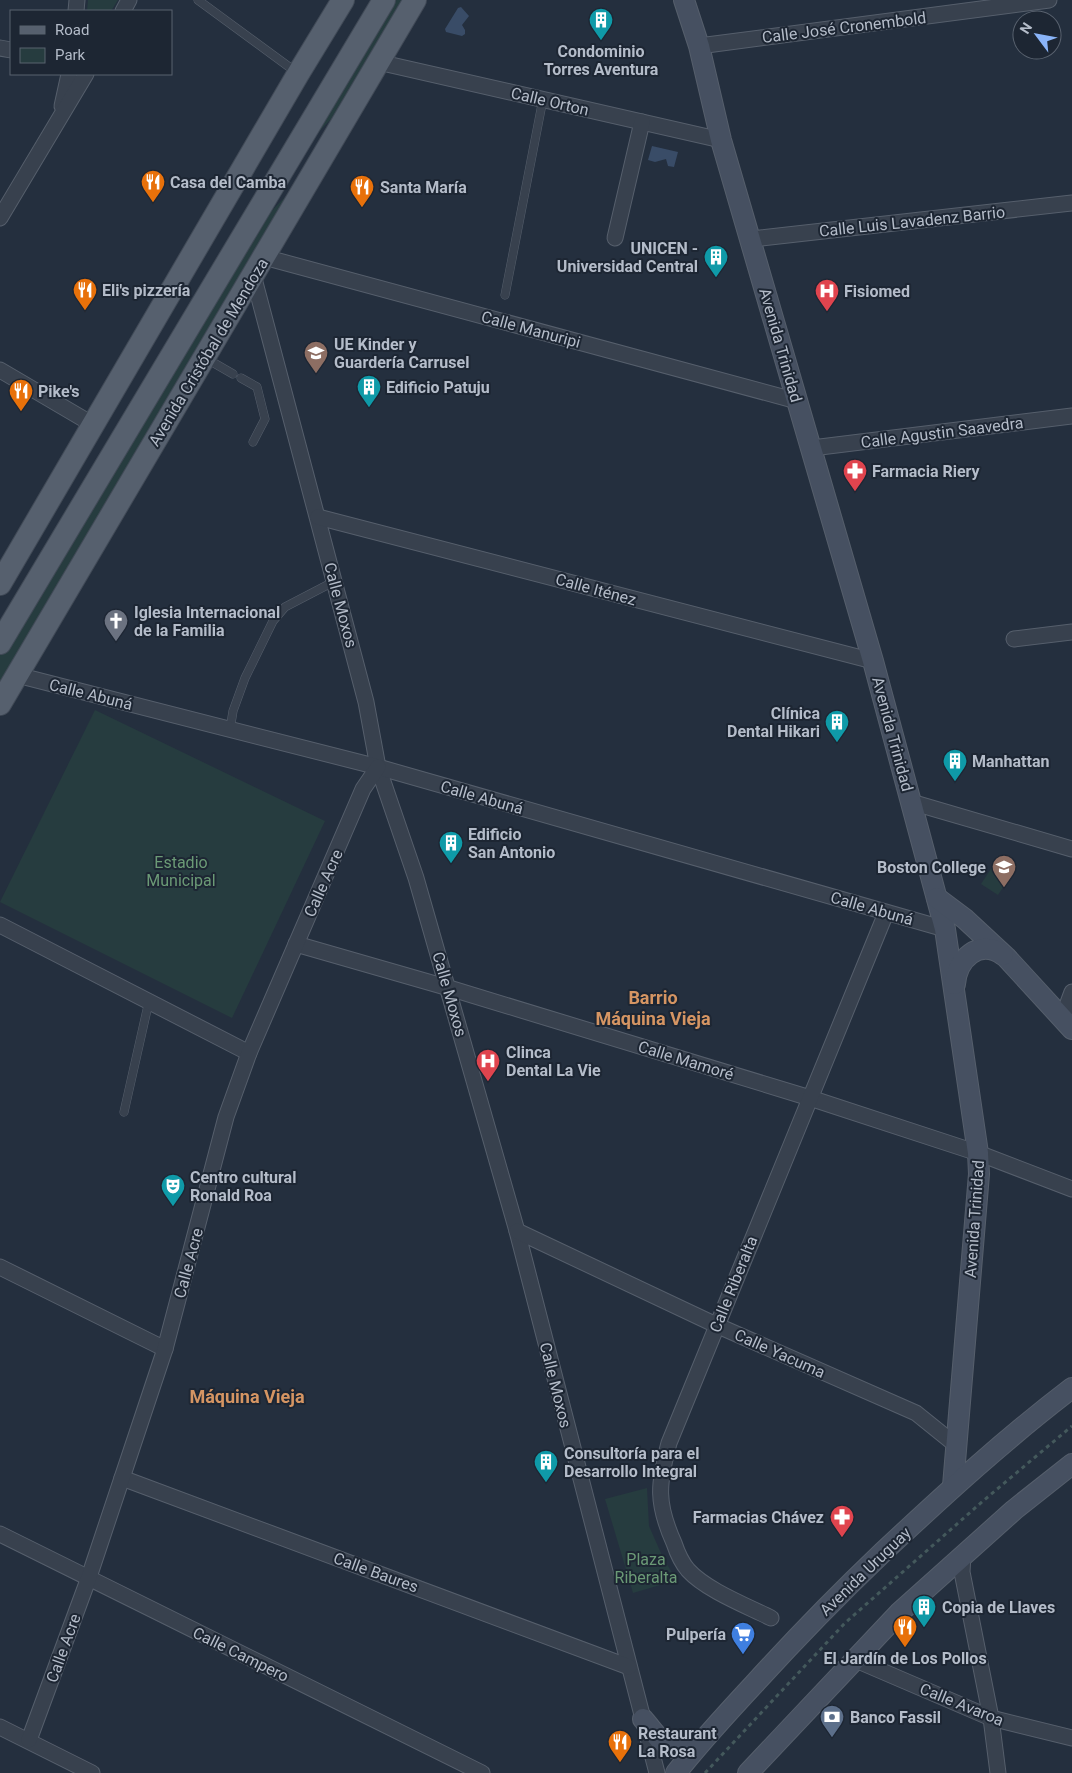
<svg xmlns="http://www.w3.org/2000/svg" width="1072" height="1773" font-family="Roboto,sans-serif">
<rect width="100%" height="100%" fill="#242f3e"/>
<g fill="#263c3f">
<path d="M88 0H118L111 11H87Z"/>
<path d="M389 0H402L331 119 294 158Z"/>
<path d="M286 196 0 682V654L251 232Z"/>
<path d="M95 710 325 821 232 1018 0 902Z"/>
<path d="M1000 855 1017 866 998 895 981 884Z"/>
<path d="M647 1488 649 1526 664 1560 677 1580 633 1593 605 1499Z"/>
</g>
<g fill="#394c67">
<path d="M461 7 469 16 462 25 465 30V34L462 36 446 32 445 29 458 8Z"/>
<path d="M652 146 678 152 674 167 668 166 666 159 655 162 648 160Z"/>
</g>
<g fill="none" stroke-linecap="round" stroke-linejoin="round">
<defs>
<g id="service">
<path d="M198 0 296 72"/>
<path d="M505 295 543 99"/>
<path d="M207 359 233 374"/>
<path d="M241 378 257 387 265 419 253 442"/>
<path d="M230 730 233 711 245 678 273 621 285 607 335 581"/>
<path d="M124 1112 149 1001"/>
</g>
<g id="minor">
<path d="M76 11 77 0"/>
<path d="M123 11 129 0"/>
<path d="M699 46 1049 0"/>
<path d="M0 48 11 50"/>
<path d="M378 62 721 140"/>
<path d="M62 106 69 74"/>
<path d="M0 218 86 74"/>
<path d="M615 238 642 122"/>
<path d="M752 239 1072 203"/>
<path d="M264 257 797 401"/>
<path d="M253 275 366 702 378 767 416 878 517 1231 657 1773"/>
<path d="M0 370 92 424"/>
<path d="M812 448 1072 416"/>
<path d="M318 517 873 661"/>
<path d="M1014 639 1072 632"/>
<path d="M17 675 378 767 945 929"/>
<path d="M911 802 1072 849"/>
<path d="M0 925 249 1053"/>
<path d="M296 944 449 988 810 1098 978 1153 1072 1189"/>
<path d="M1062 1019 1072 992"/>
<path d="M517 1231 716 1325 916 1413 957 1446"/>
<path d="M0 1267 165 1349"/>
<path d="M122 1478 629 1667"/>
<path d="M0 1534 482 1773"/>
<path d="M963 1555 962 1572 991 1718 998 1773"/>
<path d="M771 1618C747 1606 706 1590 688 1570 682 1563 677 1552 674 1543 656 1503 658 1484 669 1443L886 913"/>
<path d="M856 1660 991 1718 1072 1738"/>
<path d="M0 1727 92 1773"/>
<path d="M29 1740 88 1580 165 1349 226 1117 249 1053 363 789 378 767"/>
</g>
<g id="secondary">
<path d="M684 0 699 46 721 140 873 661 945 929 978 1153 979 1174 953 1486"/>
<path d="M937 898 965 919 1006 957 1072 1029"/>
<path d="M955 984C957 959 979 938 1003 955"/>
<path d="M643 1719C662 1741 668 1758 699 1744"/>
<path d="M676 1773C701 1741 729 1711 756 1682 797 1637 839 1594 883 1552 944 1495 1005 1439 1072 1388"/>
<path d="M748 1773 899 1613 1014 1510 1072 1464"/>
</g>
<g id="primary">
<path d="M0 584 298 74 343 0"/>
<path d="M0 643 384 0"/>
<path d="M0 704 415 0"/>
</g>
</defs>
<use href="#service" stroke="#565f6c" stroke-width="9"/>
<use href="#minor" stroke="#565f6c" stroke-width="17"/>
<use href="#secondary" stroke="#565f6c" stroke-width="22"/>
<use href="#primary" stroke="#414a57" stroke-width="24"/>
<path stroke="#44595c" stroke-width="3" stroke-dasharray="4 4" stroke-linecap="butt" d="M705 1773 845 1623 983 1501 1072 1426"/>
<use href="#service" stroke="#38414e" stroke-width="8"/>
<use href="#minor" stroke="#38414e" stroke-width="15"/>
<use href="#secondary" stroke="#465061" stroke-width="20"/>
<use href="#primary" stroke="#56606e" stroke-width="22"/>
</g>
<defs>
<symbol id="building-pin" viewBox="-11 -11 22 30"><path d="M0 17L-7.5 6A9.5 9.5 0 1 1 7.5 6Z" fill="#0f9aa8" stroke="#1d2633"/><path d="M-4-6H4V6H1V3H-1V6H-4ZM-2.5-4.3h1.7v1.8h-1.7ZM.8-4.3h1.7v1.8H.8ZM-2.5-1h1.7V.8h-1.7ZM.8-1h1.7V.8H.8Z" fill="#fff"/></symbol>
<symbol id="restaurant-pin" viewBox="-11 -11 22 30"><path d="M0 17L-7.5 6A9.5 9.5 0 1 1 7.5 6Z" fill="#e8710a" stroke="#1d2633"/><path d="M-5-6h1v4h1v-4h1v4h1v-4h1v5L-1.5 .5V6h-2V.5L-5-1ZM5-6V6H3V1.5H1.5Q1.5-4 5-6Z" fill="#fff"/></symbol>
<symbol id="hospital-pin" viewBox="-11 -11 22 30"><path d="M0 17L-7.5 6A9.5 9.5 0 1 1 7.5 6Z" fill="#e0444e" stroke="#1d2633"/><path d="M-5-5h3v3.5h4V-5h3V5h-3V1.5h-4V5h-3Z" fill="#fff"/></symbol>
<symbol id="school-pin" viewBox="-11 -11 22 30"><path d="M0 17L-7.5 6A9.5 9.5 0 1 1 7.5 6Z" fill="#8d6e63" stroke="#1d2633"/><path d="M0-5L7-2L0 1L-7-2ZM-4 1L0 2.5L4 1V4Q0 6-4 4Z" fill="#fff"/></symbol>
<symbol id="pharmacy-pin" viewBox="-11 -11 22 30"><path d="M0 17L-7.5 6A9.5 9.5 0 1 1 7.5 6Z" fill="#e0444e" stroke="#1d2633"/><path d="M-2-6h4v4h4v4h-4v4h-4v-4h-4v-4h4Z" fill="#fff"/></symbol>
<symbol id="church-pin" viewBox="-11 -11 22 30"><path d="M0 17L-7.5 6A9.5 9.5 0 1 1 7.5 6Z" fill="#6b7280" stroke="#1d2633"/><path d="M-1.2-6h2.4v3.5h3.3v2.4h-3.3V6h-2.4V-.1h-3.3v-2.4h3.3Z" fill="#fff"/></symbol>
<symbol id="theatre-pin" viewBox="-11 -11 22 30"><path d="M0 17L-7.5 6A9.5 9.5 0 1 1 7.5 6Z" fill="#0f9aa8" stroke="#1d2633"/><path d="M-5-5.5Q0-4 5-5.5V0Q5 5 0 6Q-5 5-5 0ZM-3.3-2.5H-1v1.5H-3.3ZM1-2.5H3.3v1.5H1ZM-2.8 1Q0 5.5 2.8 1Z" fill="#fff"/></symbol>
<symbol id="supermarket-pin" viewBox="-11 -11 22 30"><path d="M0 17L-7.5 6A9.5 9.5 0 1 1 7.5 6Z" fill="#3f7fe0" stroke="#1d2633"/><path d="M-6-5.5h2.5l.6 2H6L4.5 2H-2.5L-4.4-4H-6ZM-1.5 3.2a1.3 1.3 0 1 0 .1 0ZM3 3.2a1.3 1.3 0 1 0 .1 0Z" fill="#fff"/></symbol>
<symbol id="bank-pin" viewBox="-11 -11 22 30"><path d="M0 17L-7.5 6A9.5 9.5 0 1 1 7.5 6Z" fill="#5c6f8a" stroke="#1d2633"/><path d="M-6-4H6V4H-6ZM0-2.3a2.3 2.3 0 1 0 0 4.6a2.3 2.3 0 1 0 0-4.6Z" fill="#fff"/></symbol>
</defs>
<g fill-rule="evenodd">
<use href="#building-pin" x="587" y="6" width="28" height="38"/>
<use href="#restaurant-pin" x="139" y="168" width="28" height="38"/>
<use href="#restaurant-pin" x="348" y="173" width="28" height="38"/>
<use href="#building-pin" x="702" y="243" width="28" height="38"/>
<use href="#restaurant-pin" x="71" y="276" width="28" height="38"/>
<use href="#hospital-pin" x="813" y="277" width="28" height="38"/>
<use href="#school-pin" x="302" y="339" width="28" height="38"/>
<use href="#building-pin" x="355" y="373" width="28" height="38"/>
<use href="#restaurant-pin" x="7" y="377" width="28" height="38"/>
<use href="#pharmacy-pin" x="841" y="457" width="28" height="38"/>
<use href="#church-pin" x="102" y="607" width="28" height="38"/>
<use href="#building-pin" x="823" y="708" width="28" height="38"/>
<use href="#building-pin" x="941" y="747" width="28" height="38"/>
<use href="#building-pin" x="437" y="829" width="28" height="38"/>
<use href="#school-pin" x="990" y="853" width="28" height="38"/>
<use href="#hospital-pin" x="474" y="1047" width="28" height="38"/>
<use href="#theatre-pin" x="159" y="1172" width="28" height="38"/>
<use href="#building-pin" x="532" y="1448" width="28" height="38"/>
<use href="#pharmacy-pin" x="828" y="1503" width="28" height="38"/>
<use href="#building-pin" x="910" y="1593" width="28" height="38"/>
<use href="#restaurant-pin" x="891" y="1613" width="28" height="38"/>
<use href="#supermarket-pin" x="729" y="1620" width="28" height="38"/>
<use href="#bank-pin" x="818" y="1703" width="28" height="38"/>
<use href="#restaurant-pin" x="606" y="1728" width="28" height="38"/>
</g>
<g text-anchor="middle" stroke-width="4" stroke-linejoin="round" paint-order="stroke">
<g font-size="16" fill="#b4bcc9" stroke="#1d2633">
<text transform="translate(844 27) rotate(-7)" y="6">Calle José Cronembold</text>
<text transform="translate(550 101) rotate(13)" y="6">Calle Orton</text>
<text transform="translate(912 221) rotate(-6)" y="6">Calle Luis Lavadenz Barrio</text>
<text transform="translate(531 329) rotate(15)" y="6">Calle Manuripi</text>
<text transform="translate(781 345) rotate(74)" y="6">Avenida Trinidad</text>
<text transform="translate(208 352) rotate(-59)" y="6">Avenida Cristóbal de Mendoza</text>
<text transform="translate(942 432) rotate(-7)" y="6">Calle Agustin Saavedra</text>
<text transform="translate(596 589) rotate(15)" y="6">Calle Iténez</text>
<text transform="translate(341 605) rotate(75)" y="6">Calle Moxos</text>
<text transform="translate(91 694) rotate(14)" y="6">Calle Abuná</text>
<text transform="translate(893 734) rotate(75)" y="6">Avenida Trinidad</text>
<text transform="translate(482 797) rotate(16)" y="6">Calle Abuná</text>
<text transform="translate(323 883) rotate(-66)" y="6">Calle Acre</text>
<text transform="translate(872 908) rotate(16)" y="6">Calle Abuná</text>
<text transform="translate(450 994) rotate(74)" y="6">Calle Moxos</text>
<text transform="translate(686 1060) rotate(17)" y="6">Calle Mamoré</text>
<text transform="translate(974 1219) rotate(-86)" y="6">Avenida Trinidad</text>
<text transform="translate(188 1263) rotate(-75)" y="6">Calle Acre</text>
<text transform="translate(733 1284) rotate(-68)" y="6">Calle Riberalta</text>
<text transform="translate(780 1353) rotate(24)" y="6">Calle Yacuma</text>
<text transform="translate(556 1385) rotate(76)" y="6">Calle Moxos</text>
<text transform="translate(865 1571) rotate(-44)" y="6">Avenida Uruguay</text>
<text transform="translate(376 1572) rotate(20)" y="6">Calle Baures</text>
<text transform="translate(63 1648) rotate(-70)" y="6">Calle Acre</text>
<text transform="translate(241 1654) rotate(26)" y="6">Calle Campero</text>
<text transform="translate(962 1704) rotate(22)" y="6">Calle Avaroa</text>
</g>
<g font-size="16" font-weight="bold" fill="#b4bcc9" stroke="#1d2633" text-anchor="start">
<text x="601" y="57" text-anchor="middle">Condominio<tspan x="601" dy="18">Torres Aventura</tspan></text>
<text x="170" y="188">Casa del Camba</text>
<text x="380" y="193">Santa María</text>
<text x="698" y="254" text-anchor="end">UNICEN -<tspan x="698" dy="18">Universidad Central</tspan></text>
<text x="102" y="296">Eli's pizzería</text>
<text x="844" y="297">Fisiomed</text>
<text x="334" y="350">UE Kinder y<tspan x="334" dy="18">Guardería Carrusel</tspan></text>
<text x="386" y="393">Edificio Patuju</text>
<text x="38" y="397">Pike's</text>
<text x="872" y="477">Farmacia Riery</text>
<text x="134" y="618">Iglesia Internacional<tspan x="134" dy="18">de la Familia</tspan></text>
<text x="820" y="719" text-anchor="end">Clínica<tspan x="820" dy="18">Dental Hikari</tspan></text>
<text x="972" y="767">Manhattan</text>
<text x="468" y="840">Edificio<tspan x="468" dy="18">San Antonio</tspan></text>
<text x="986" y="873" text-anchor="end">Boston College</text>
<text x="506" y="1058">Clinca<tspan x="506" dy="18">Dental La Vie</tspan></text>
<text x="190" y="1183">Centro cultural<tspan x="190" dy="18">Ronald Roa</tspan></text>
<text x="564" y="1459">Consultoría para el<tspan x="564" dy="18">Desarrollo Integral</tspan></text>
<text x="824" y="1523" text-anchor="end">Farmacias Chávez</text>
<text x="942" y="1613">Copia de Llaves</text>
<text x="726" y="1640" text-anchor="end">Pulpería</text>
<text x="905" y="1664" text-anchor="middle">El Jardín de Los Pollos</text>
<text x="850" y="1723">Banco Fassil</text>
<text x="638" y="1739">Restaurant<tspan x="638" dy="18">La Rosa</tspan></text>
</g>
<g font-size="16" fill="#6b9a76" stroke="#1d2633">
<text x="181" y="868">Estadio<tspan x="181" dy="18">Municipal</tspan></text>
<text x="646" y="1565">Plaza<tspan x="646" dy="18">Riberalta</tspan></text>
</g>
<g font-size="18" font-weight="bold" fill="#d59563" stroke="#1d2633">
<text x="653" y="1004">Barrio<tspan x="653" dy="21">Máquina Vieja</tspan></text>
<text x="247" y="1403">Máquina Vieja</text>
</g>
</g>
<rect x="10" y="10" width="162" height="65" fill="#1d2633" stroke="#59626f"/>
<rect x="20" y="26" width="25" height="8" fill="#56606e" stroke="#59626f"/>
<text x="55" y="35" font-size="15" fill="#b4bcc9">Road</text>
<rect x="20" y="48" width="25" height="15" fill="#263c3f" stroke="#59626f"/>
<text x="55" y="60" font-size="15" fill="#b4bcc9">Park</text>
<g transform="translate(1037 35) rotate(302)"><circle r="24" fill="#1d2633" stroke="#59626f"/>
<path d="M0-4L9 19L0 12L-9 19Z" fill="#8ab4f8"/>
<text y="-8" font-size="14" font-weight="bold" text-anchor="middle" fill="#b4bcc9">N</text>
</g>
</svg>
